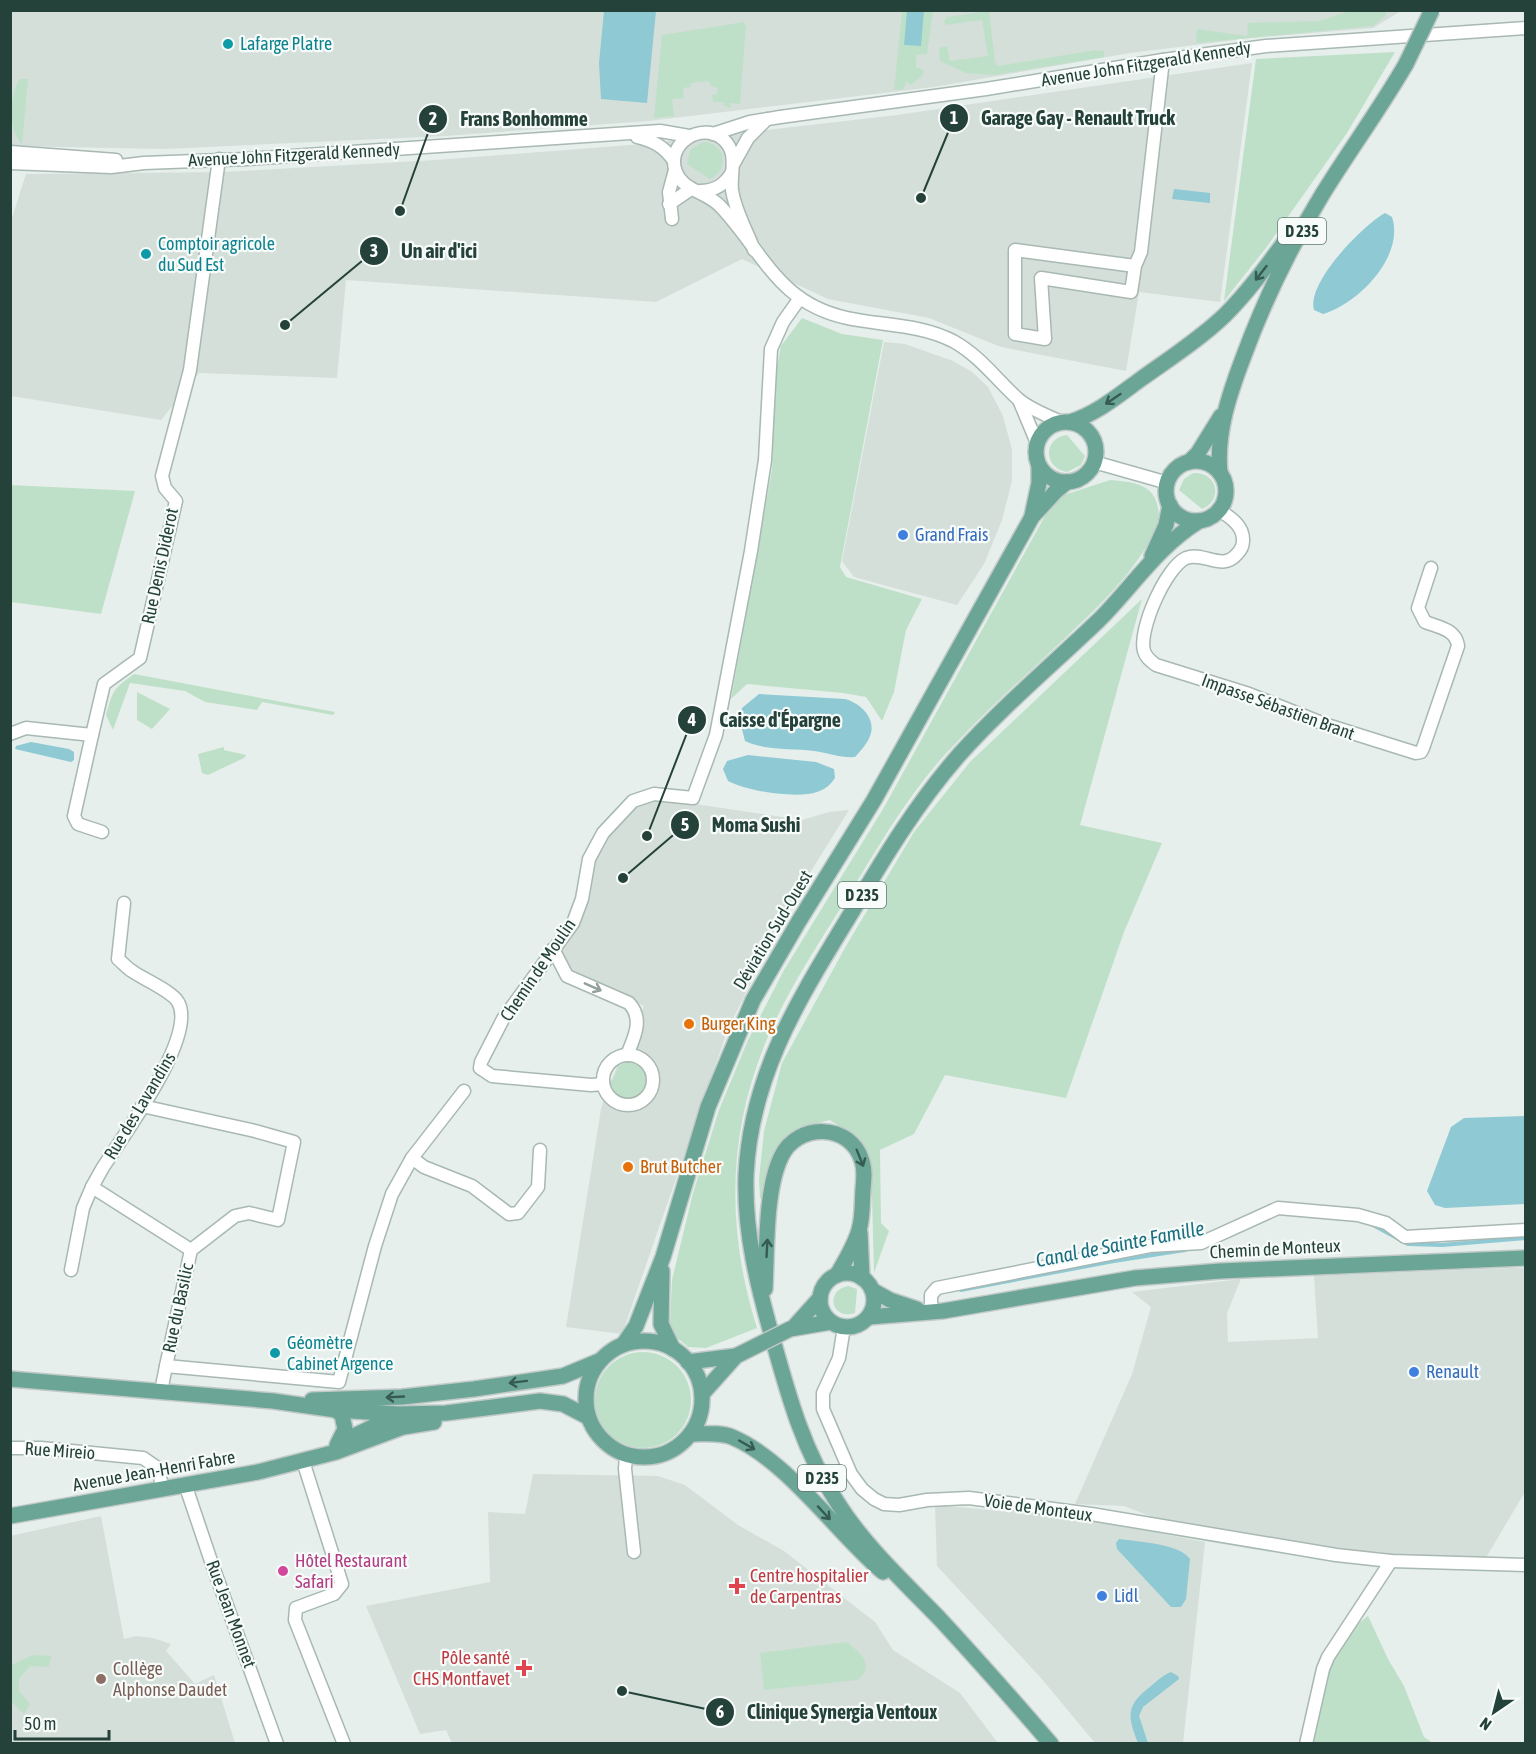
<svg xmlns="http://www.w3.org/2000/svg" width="1536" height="1754" font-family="'Asap Condensed',sans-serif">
<rect width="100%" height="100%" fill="#e6efeb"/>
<g fill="#d4dfda">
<path d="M11 11H1401L1373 28 1252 38 1130 53 934 87 648 121 445 136 164 149 11 146Z"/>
<path d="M1252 63 1220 302 1139 292 1126 371 1001 347 929 318 828 299 742 259 656 302 346 280 337 378 199 373 161 420 11 396V221L26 174 223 172 436 160 643 144 897 115Z"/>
<path d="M884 342 905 344 953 361 972 372 988 387 1003 416 1012 450V481L1002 520 984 564 957 605 854 577 842 561Z"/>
<path d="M654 798 802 820 829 812 849 810 785 913 728 1029 622 1334 566 1327 601 1109 606 1092 644 1006 568 972 561 960 562 949 586 908 595 859 613 830 641 802Z"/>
<path d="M1512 1268H1525V1492L1484 1561 1417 1560 1326 1548 1155 1518 1124 1506 1075 1504 1132 1374 1151 1307 1132 1292 1241 1279 1227 1313 1228 1342 1318 1338 1314 1276Z"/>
<path d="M533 1474 658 1476 685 1485 738 1525 784 1551 875 1622 893 1650 960 1693 998 1743H452L446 1730 420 1734 366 1606 490 1582 488 1512 525 1514Z"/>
<path d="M935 1505 1081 1518 1205 1542 1183 1743H1095L1041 1678 937 1566Z"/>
<path d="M101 1516 124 1639 136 1636 153 1638 171 1644 166 1651 195 1684 214 1675 235 1743H11L10 1536Z"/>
</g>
<g fill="#bfe0c8">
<path d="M902 11H933L927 54 916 55V67L924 70 923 75 911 85 906 81 904 89 894 90Z"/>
<path d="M989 11 995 62 998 66 1096 50 1104 51V57L994 75 966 73 940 61 939 48 947 46 950 61 988 56 982 20 945 25 944 21 947 17Z"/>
<path d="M1349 11H1386V15L1373 26 1196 43 1197 29 1247 36 1248 23 1320 21Z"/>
<path d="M744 22V25H746L740 104 730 103 731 108 724 106 723 102H713L712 95 717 94 718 88 711 86 709 81 691 83V87L683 88 684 98 672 99 674 116 654 118 662 35Z"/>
<path d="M1395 52 1347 133 1266 248 1224 301 1256 59Z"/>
<path d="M20 79H28L22 144C8 132 9 94 20 79Z"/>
<path d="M706 142C727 146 729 170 710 179L687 164 691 149 701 143Z"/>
<path d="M802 318 842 334 883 340 840 567 846 577 922 599 906 630 894 692 882 721 866 697 843 693 747 684 731 699 772 469 775 378 781 346Z"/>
<path d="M1067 435 1085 456 1081 465 1067 472C1043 468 1043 438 1067 435Z"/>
<path d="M1193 473C1217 471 1224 500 1202 509L1179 490 1184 479Z"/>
<path d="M1110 480C1132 482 1154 483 1158 508 1160 517 1158 525 1154 533 1132 576 1096 609 1061 642 1026 675 990 707 957 742 912 787 880 844 847 898 824 935 799 973 779 1013 728 1115 723 1220 757 1328L706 1348 688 1347 675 1336 670 1323 672 1280 693 1193 719 1110 748 1040 784 970 883 809 1051 505 1064 495Z"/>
<path d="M10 485 135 491 101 614 11 602Z"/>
<path d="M1142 599 1080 825 1162 843 1124 932 1066 1098 945 1075 914 1134 880 1150 881 1223 889 1231 874 1273 872 1197 862 1142 830 1120C793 1128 775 1137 768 1177 766 1185 766 1194 760 1199L759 1179 764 1131 782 1063 846 946 914 832 970 762Z"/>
<path d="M134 674 335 712 333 715 262 702 257 710 205 702 185 691 130 683 113 730 106 715C113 690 113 689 134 674Z"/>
<path d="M137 692 170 709 152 729 137 720Z"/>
<path d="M224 747V750L246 755 244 758 208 775 202 773 198 754Z"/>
<path d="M627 1062C660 1064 649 1108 623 1099 614 1096 611 1089 610 1081L613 1080 618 1069 617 1067Z"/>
<path d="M848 1286 857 1289 855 1313C832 1321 824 1291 848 1286Z"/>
<circle cx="643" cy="1400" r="48"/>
<path d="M1368 1616 1388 1659 1404 1686 1424 1737 1433 1743 1314 1744C1321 1694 1324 1647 1368 1616Z"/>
<path d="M847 1642C859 1652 877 1666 857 1680L764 1690 760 1653Z"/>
<path d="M33 1655 51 1656 49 1667 30 1666 19 1679V1691L30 1704 24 1714 12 1702 11 1665Z"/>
</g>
<g fill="#8ec9d4">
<path d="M604 11H656L647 103 601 99 599 63Z"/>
<path d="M907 11H924L921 46 904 45Z"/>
<path d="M1174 189 1210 193V203L1172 199Z"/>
<path d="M1385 213 1392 217C1405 256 1358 304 1323 314L1314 310C1306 283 1363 225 1385 213Z"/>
<path d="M759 694 845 699C860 703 877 718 870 736 867 744 861 750 855 757 840 758 829 753 814 751 791 748 766 751 745 741L740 721 742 708Z"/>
<path d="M31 742 69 749 74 752V760L71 762 15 749 16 746Z"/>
<path d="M748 755 816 762 834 769 835 778C830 785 826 789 817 792 797 799 746 791 728 781L723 769 727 761Z"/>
<path d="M1525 1116V1204L1445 1208 1435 1205 1427 1191 1451 1127 1464 1118Z"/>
<path d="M1119 1539C1138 1542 1179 1543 1190 1559L1186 1599 1181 1607H1171L1117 1549 1116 1543Z"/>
<path d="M1171 1672 1178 1676 1179 1679 1143 1707 1139 1716 1148 1743H1138C1127 1715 1126 1705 1151 1686 1157 1681 1163 1675 1171 1672Z"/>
</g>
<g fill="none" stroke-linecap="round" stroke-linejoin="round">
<g stroke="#8ec9d4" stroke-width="4">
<path d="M1373 1225 1408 1244 1442 1245 1526 1238"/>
<path d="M961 1290 1114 1261 1185 1250"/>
</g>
<defs>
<g id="minor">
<path d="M713 134 750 122 780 117 986 89 1163 60 1266 46 1526 28"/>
<path d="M637 137C653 141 664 146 674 161"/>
<path d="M10 152 116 160"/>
<path d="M10 163 111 167 144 163 247 159 660 131 689 136"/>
<path d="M734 163 748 138 767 119"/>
<path d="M700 191C715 191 725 185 732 172"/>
<path d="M669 204 691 189"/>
<path d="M672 219 669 192 675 170"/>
<path d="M754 250C747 231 735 211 732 190 730 172 739 153 723 139 701 121 665 144 676 172 683 191 708 192 721 207 764 253 778 303 847 318 884 326 920 324 953 341 980 356 996 379 1018 399 1030 409 1047 416 1062 422"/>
<path d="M1135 266 1131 292 1041 278 1045 339 1015 334V250L1135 266 1141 252 1163 60"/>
<path d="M1019 400 1037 443"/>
<path d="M1094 462 1168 483"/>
<path d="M1219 510C1230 517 1244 526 1243 541 1243 546 1240 551 1237 554 1222 572 1204 551 1186 558 1166 567 1138 630 1144 651 1146 658 1151 661 1156 665L1249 694 1327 725 1416 753 1421 752 1423 748 1458 646C1456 629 1438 627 1425 622L1418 608 1431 568"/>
<path d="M10 734 26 728 92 735 104 684 140 658 176 501 165 488 162 476 190 370 219 159"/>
<path d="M92 735 74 816 78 824 102 832"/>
<path d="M124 903 118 959C123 963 127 968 132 971 143 979 172 991 178 1002 198 1036 122 1137 102 1169L92 1187 191 1250"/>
<path d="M553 949 567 976 629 1003C644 1019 634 1038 627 1055"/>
<circle cx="628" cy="1080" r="25"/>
<path d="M603 1084 591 1085 492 1076 480 1068 481 1062 503 1019 573 923 582 899 589 859 603 833 633 801 654 794 693 798 716 735 751 551 765 460 771 349 783 322 800 298"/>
<path d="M142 1106 255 1131 294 1142 278 1220 249 1213 235 1216 191 1250 166 1366"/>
<path d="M412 1158 424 1167 472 1186 509 1214 518 1213 538 1187 540 1150"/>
<path d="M71 1270 83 1208 92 1187"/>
<path d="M931 1311V1295L937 1288 1150 1246 1201 1243 1278 1208 1358 1215 1386 1223 1405 1237 1526 1230"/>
<path d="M844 1327 839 1358 823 1393V1409L851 1474 862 1489 874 1499 884 1504 899 1505 927 1500 969 1498 1091 1514 1336 1555 1391 1561 1526 1565"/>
<path d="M161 1391 166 1366 339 1382 375 1246 392 1194 412 1158 464 1091"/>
<path d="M10 1448H41L143 1458 159 1469 162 1488"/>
<path d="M626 1455 625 1469 634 1552"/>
<path d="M303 1461 342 1584 334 1594 296 1608 295 1620 344 1744"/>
<path d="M185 1484 212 1564 277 1744"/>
<path d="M1306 1744 1323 1669 1328 1657 1391 1561"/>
</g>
<g id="major">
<circle cx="1066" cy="452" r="30"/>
<path d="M1070 422C1096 414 1119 395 1141 379 1169 359 1200 339 1225 315 1249 291 1269 263 1289 236"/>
<circle cx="1196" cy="491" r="30"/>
<path d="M1189 462 1198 453 1221 416"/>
<path d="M1220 473C1216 433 1229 395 1243 358 1264 301 1290 247 1322 195 1349 151 1380 109 1406 64"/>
<path d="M1032 516 1039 483V466"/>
<path d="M1152 556 1166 525 1170 505"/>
<path d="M860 1233 862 1278"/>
<path d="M662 1271 661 1324 673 1349"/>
<circle cx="847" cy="1300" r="27"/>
<path d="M765 1289C767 1252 765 1190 781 1157 797 1122 851 1123 862 1161 865 1170 864 1179 863 1189 862 1202 863 1217 859 1230 855 1245 845 1261 837 1275"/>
<path d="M872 1290 890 1300 917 1309"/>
<path d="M869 1317 943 1311 1135 1278 1220 1271 1526 1258"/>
<path d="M794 1327 820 1298"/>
<path d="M790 1329 831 1322"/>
<circle cx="644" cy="1399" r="58"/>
<path d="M623 1345 636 1326 663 1257 708 1107 753 1000 799 921 874 800 1032 517 1056 491 1067 482"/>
<path d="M688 1362 736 1356"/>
<path d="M10 1379 273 1401 336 1410 399 1414 446 1413 540 1401 563 1404 588 1417"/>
<path d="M702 1394 736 1356 742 1353"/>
<path d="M312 1400 402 1397 474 1389 563 1376 599 1361"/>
<path d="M336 1410 342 1415 345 1429 337 1445"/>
<path d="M691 1434C704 1434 720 1432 732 1437 787 1460 837 1533 883 1572"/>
<path d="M354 1436 397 1415"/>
<path d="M10 1516 258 1472 336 1452 403 1427 434 1422"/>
<path d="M1051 1744C1014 1701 977 1659 939 1618 904 1582 864 1545 837 1502 804 1452 789 1398 773 1340 758 1287 744 1232 746 1175 751 1072 801 996 853 910 885 856 917 803 959 755 1001 708 1053 664 1099 620 1132 587 1158 546 1199 521"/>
</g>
</defs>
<use href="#minor" stroke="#a8b8b2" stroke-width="15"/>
<use href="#major" stroke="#c2cac8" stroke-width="18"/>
<use href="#minor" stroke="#fff" stroke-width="12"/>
<use href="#major" stroke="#6aa596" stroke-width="15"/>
<defs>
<g id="major-bridge">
<path d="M1406 64 1432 10"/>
<path d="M742 1353 790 1329"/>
</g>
</defs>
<use href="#major-bridge" stroke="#c2cac8" stroke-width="18" stroke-linecap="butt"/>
<use href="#major-bridge" stroke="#6aa596" stroke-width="15"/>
</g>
<defs><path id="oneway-shaft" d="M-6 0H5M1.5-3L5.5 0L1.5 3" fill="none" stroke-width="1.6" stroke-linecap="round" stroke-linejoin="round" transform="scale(1.5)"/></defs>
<g stroke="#365b51">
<use href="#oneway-shaft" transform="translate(1261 273) rotate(128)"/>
<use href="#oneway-shaft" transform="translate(1113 399) rotate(146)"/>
<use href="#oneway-shaft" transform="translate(860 1158) rotate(68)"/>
<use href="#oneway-shaft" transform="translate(767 1248) rotate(-87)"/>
<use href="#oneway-shaft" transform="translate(518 1382) rotate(173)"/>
<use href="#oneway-shaft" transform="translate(395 1397) rotate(177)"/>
<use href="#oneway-shaft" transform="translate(747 1445) rotate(30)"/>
<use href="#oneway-shaft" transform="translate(824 1513) rotate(47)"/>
</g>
<use stroke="#92a09c" href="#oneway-shaft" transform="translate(593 987) rotate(24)"/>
<g fill="#0f9aa8" stroke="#f7fbf9" stroke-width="2">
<circle cx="228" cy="44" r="6"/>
<circle cx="146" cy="254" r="6"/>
<circle cx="275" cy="1353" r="6"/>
</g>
<g fill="#3f7fe0" stroke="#f7fbf9" stroke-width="2">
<circle cx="903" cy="535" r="6"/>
<circle cx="1414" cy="1372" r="6"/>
<circle cx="1102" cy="1596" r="6"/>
</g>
<g fill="#e8710a" stroke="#f7fbf9" stroke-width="2">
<circle cx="689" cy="1024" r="6"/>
<circle cx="628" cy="1167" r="6"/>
</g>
<circle fill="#d1479c" stroke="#f7fbf9" stroke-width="2" cx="283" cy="1571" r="6"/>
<g fill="#e0444e" stroke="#f7fbf9" stroke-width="2">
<path d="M734 1577h6v6h6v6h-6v6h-6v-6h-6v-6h6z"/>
<path d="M521 1659h6v6h6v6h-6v6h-6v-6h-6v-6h6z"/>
</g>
<circle fill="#8d6e63" stroke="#f7fbf9" stroke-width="2" cx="101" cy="1679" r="6"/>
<g text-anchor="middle" stroke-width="4.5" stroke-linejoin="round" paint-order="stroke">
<g fill="#f7fbf9" stroke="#637a73" stroke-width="1.5">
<rect x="1278" y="218" width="48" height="26" rx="4.5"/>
<rect x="838" y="882" width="48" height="26" rx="4.5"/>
<rect x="798" y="1465" width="48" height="26" rx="4.5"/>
</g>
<g font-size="16" font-weight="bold" fill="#24423a">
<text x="1302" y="237">D 235</text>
<text x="862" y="901">D 235</text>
<text x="822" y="1484">D 235</text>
</g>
<g font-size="18" fill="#0d838f" stroke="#f7fbf9" text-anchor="start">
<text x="240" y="50">Lafarge Platre</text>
<text x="158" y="250">Comptoir agricole<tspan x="158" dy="21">du Sud Est</tspan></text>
<text x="287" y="1349">Géomètre<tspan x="287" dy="21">Cabinet Argence</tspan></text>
</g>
<g font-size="18" fill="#24423a" stroke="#f7fbf9">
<text transform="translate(1146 64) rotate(-9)" y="6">Avenue John Fitzgerald Kennedy</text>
<text transform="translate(294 155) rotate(-3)" y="6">Avenue John Fitzgerald Kennedy</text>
<text transform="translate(160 566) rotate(-78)" y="6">Rue Denis Diderot</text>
<text transform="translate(1278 707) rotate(20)" y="6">Impasse Sébastien Brant</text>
<text transform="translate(773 930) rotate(-59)" y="6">Déviation Sud-Ouest</text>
<text transform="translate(538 970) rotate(-56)" y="6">Chemin de Moulin</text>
<text transform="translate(140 1106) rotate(-59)" y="6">Rue des Lavandins</text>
<text transform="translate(1275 1249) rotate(-3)" y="6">Chemin de Monteux</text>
<text transform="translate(178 1308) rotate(-78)" y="6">Rue du Basilic</text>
<text transform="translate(60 1451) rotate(4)" y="6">Rue Mireio</text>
<text transform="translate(154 1471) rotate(-10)" y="6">Avenue Jean-Henri Fabre</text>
<text transform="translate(1038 1508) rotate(8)" y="6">Voie de Monteux</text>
<text transform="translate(231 1614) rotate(70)" y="6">Rue Jean Monnet</text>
</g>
<g font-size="18" fill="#366cbe" stroke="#f7fbf9" text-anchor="start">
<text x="915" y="541">Grand Frais</text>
<text x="1426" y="1378">Renault</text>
<text x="1114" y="1602">Lidl</text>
</g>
<g font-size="18" fill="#c56008" stroke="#f7fbf9" text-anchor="start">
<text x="701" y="1030">Burger King</text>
<text x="640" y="1173">Brut Butcher</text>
</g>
<g font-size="18" fill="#b23c85" stroke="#f7fbf9" text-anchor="start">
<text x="295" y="1567">Hôtel Restaurant<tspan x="295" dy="21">Safari</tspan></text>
</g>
<g font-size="18" fill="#be3a42" stroke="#f7fbf9" text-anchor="start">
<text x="750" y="1582">Centre hospitalier<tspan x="750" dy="21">de Carpentras</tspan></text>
<text x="510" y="1664" text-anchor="end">Pôle santé<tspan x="510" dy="21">CHS Montfavet</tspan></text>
</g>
<g font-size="18" fill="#785e54" stroke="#f7fbf9" text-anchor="start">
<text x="113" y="1675">Collège<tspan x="113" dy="21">Alphonse Daudet</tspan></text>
</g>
<g font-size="20" font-style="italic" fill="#1c6f80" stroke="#f7fbf9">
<text transform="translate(1120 1244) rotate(-11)" y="7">Canal de Sainte Famille</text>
</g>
</g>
<path fill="none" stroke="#24423a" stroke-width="2" d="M921 198L954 118M400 211L433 119M285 325L374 251M647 836L692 720M623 878L685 825M622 1691L720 1712"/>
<g fill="#24423a" stroke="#f7fbf9" stroke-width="2">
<circle cx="921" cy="198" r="6"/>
<circle cx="400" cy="211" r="6"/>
<circle cx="285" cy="325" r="6"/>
<circle cx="647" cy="836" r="6"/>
<circle cx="623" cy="878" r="6"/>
<circle cx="622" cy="1691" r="6"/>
<circle cx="954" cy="118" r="15"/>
<circle cx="433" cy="119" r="15"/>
<circle cx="374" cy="251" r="15"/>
<circle cx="692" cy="720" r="15"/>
<circle cx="685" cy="825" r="15"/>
<circle cx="720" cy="1712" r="15"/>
</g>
<g font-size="18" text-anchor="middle" font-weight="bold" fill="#fff">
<text x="954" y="124">1</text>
<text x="433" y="125">2</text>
<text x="374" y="257">3</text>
<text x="692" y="726">4</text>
<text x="685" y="831">5</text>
<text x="720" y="1718">6</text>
</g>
<g font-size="20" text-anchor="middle" font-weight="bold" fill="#24423a" stroke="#f7fbf9" stroke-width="4.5" stroke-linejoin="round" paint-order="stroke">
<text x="1078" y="125">Garage Gay - Renault Truck</text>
<text x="524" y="126">Frans Bonhomme</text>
<text x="439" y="258">Un air d'ici</text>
<text x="780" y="727">Caisse d'Épargne</text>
<text x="756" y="832">Moma Sushi</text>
<text x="842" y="1719">Clinique Synergia Ventoux</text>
</g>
<rect width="1536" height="1754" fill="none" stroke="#24423a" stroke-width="24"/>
<g transform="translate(1494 1712) rotate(215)" stroke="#f7fbf9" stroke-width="4.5" paint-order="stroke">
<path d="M0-4.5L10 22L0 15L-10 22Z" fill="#24423a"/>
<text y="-9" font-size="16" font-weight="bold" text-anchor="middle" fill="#24423a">N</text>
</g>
<path d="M15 1730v9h94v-9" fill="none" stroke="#24423a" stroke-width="3"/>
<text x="24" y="1730" font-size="18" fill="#24423a" stroke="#f7fbf9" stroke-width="4.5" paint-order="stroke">50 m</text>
</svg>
